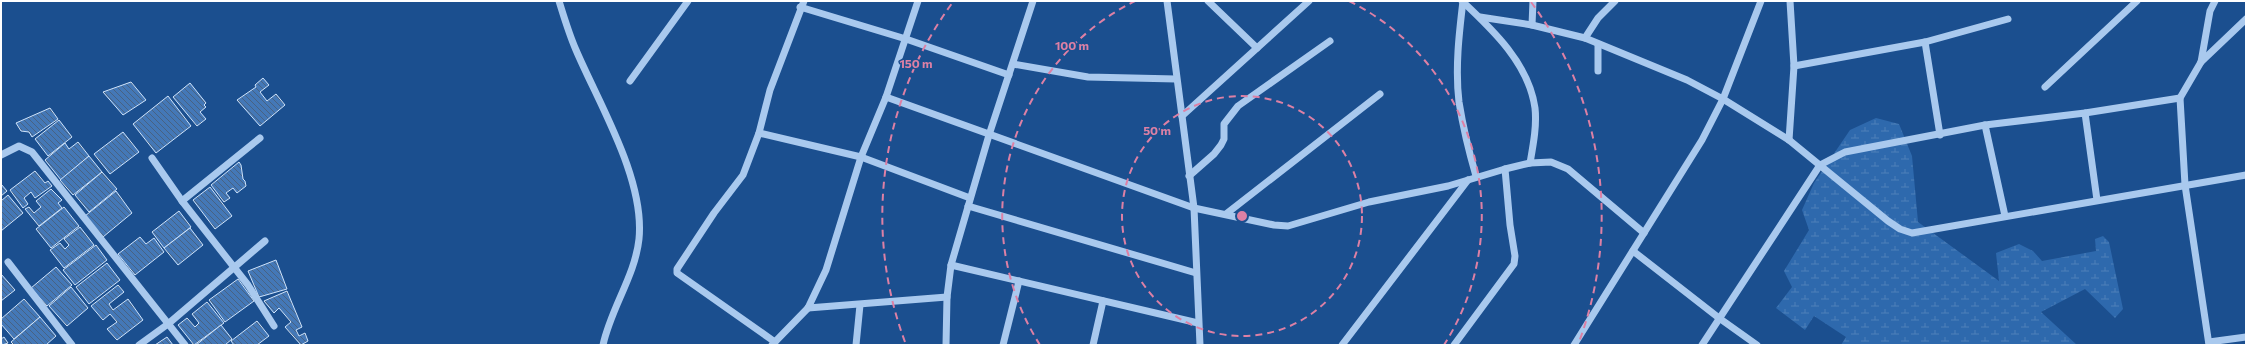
<svg xmlns="http://www.w3.org/2000/svg" width="2247" height="346" font-family="Commissioner,sans-serif">
<defs>
<pattern id="wetland-marsh" width="20" height="14" patternUnits="userSpaceOnUse"><rect width="20" height="14" fill="#2e69ad"/><path d="M1 5h8M5 5V1M11 12h8M15 12V8" fill="none" stroke="#4d80b9"/></pattern>
<pattern id="building-back-hatch" width="6" height="6" patternUnits="userSpaceOnUse"><rect width="6" height="6" fill="#4478b7"/><path d="M-1 5l2 2M0 0l6 6M5-1l2 2" fill="none" stroke="#486282"/></pattern>
</defs>
<rect width="100%" height="100%" fill="#1b4f8f"/>
<path fill="url(#wetland-marsh)" d="M1876 118 1899 124 1912 156 1918 222 1999 281 1996 253 2019 244 2033 251 2042 261 2096 251 2095 239 2103 236 2109 242 2123 309 2115 318 2085 289 2041 312 2077 345H1841L1846 337 1814 316 1805 330 1776 308 1792 287 1784 271 1809 230 1802 210 1814 183 1850 130Z"/>
<g fill="url(#building-back-hatch)" stroke="#cfe3fa">
<path d="M263 78 269 85 260 92 267 101 276 94 285 105 260 126 237 100 256 87 255 85Z"/>
<path d="M131 82 146 100 123 115 103 92Z"/>
<path d="M190 83 206 103 204 105 206 107 200 112 206 119 197 126 173 97Z"/>
<path d="M168 96 191 126 156 153 133 124Z"/>
<path d="M50 108 58 119 32 137 29 132 21 131 16 123Z"/>
<path d="M59 120 72 137 48 156 35 139Z"/>
<path d="M123 132 139 152 110 174 94 154Z"/>
<path d="M78 142 89 156 61 180 45 160 65 143 69 149Z"/>
<path d="M89 156 102 172 73 195 60 180Z"/>
<path d="M239 162 241 165 243 179 245 181 246 186 237 193 233 188 226 193 230 198 224 202 211 185Z"/>
<path d="M35 171 45 183 48 181 52 186 35 198 31 192 24 198 28 204 23 208 10 190Z"/>
<path d="M102 172 117 189 89 212 75 195Z"/>
<path d="M1 184 7 191 1 196Z"/>
<path d="M210 187 232 216 215 229 193 200Z"/>
<path d="M51 189 62 200 58 203 62 208 39 226 25 209 29 207 34 213 41 207 36 201Z"/>
<path d="M116 191 132 213 103 237 85 216Z"/>
<path d="M8 195 23 213 1 231V201Z"/>
<path d="M64 207 79 226 51 248 36 229Z"/>
<path d="M179 211 191 227 164 248 152 232Z"/>
<path d="M80 227 94 245 64 268 50 250 60 243 65 249 69 245 64 239Z"/>
<path d="M190 228 203 245 178 265 164 248Z"/>
<path d="M140 237 146 244 154 238 164 252 135 275 118 254Z"/>
<path d="M96 245 107 260 75 285 63 270Z"/>
<path d="M276 260 287 289 259 297 248 271Z"/>
<path d="M107 263 120 280 89 304 76 287Z"/>
<path d="M56 267 72 285 47 306 31 288Z"/>
<path d="M1 274 15 290 1 301Z"/>
<path d="M238 279 254 301 225 322 209 300Z"/>
<path d="M118 285 124 292 109 304 113 310 128 299 143 320 117 340 107 329 117 322 110 314 103 320 91 306Z"/>
<path d="M71 287 88 308 67 326 49 306Z"/>
<path d="M287 291 302 327 296 330 299 336 305 333 308 341 301 345 285 327 291 322 279 308 274 313 264 301Z"/>
<path d="M24 299 40 317 14 339 1 324V319Z"/>
<path d="M207 302 224 323 194 345 178 325 187 318 195 327 199 323 192 314Z"/>
<path d="M40 317 56 336 46 345H14L11 342Z"/>
<path d="M257 321 269 336 257 345H234L231 341Z"/>
<path d="M221 325 232 339 225 345H196Z"/>
<path d="M4 337 8 343 2 345 1 339Z"/>
<path d="M167 337 173 345H155Z"/>
</g>
<g fill="none" stroke-linecap="round" stroke-linejoin="round">
<g stroke="#a9c9ee" stroke-width="7">
<path d="M559 1C564 17 569 34 576 50 599 104 645 179 639 239 635 276 611 308 603 345"/>
<path d="M1167 1 1194 208 1200 345"/>
<path d="M1208 1 1257 48"/>
<path d="M1462 1C1493 30 1529 64 1535 108 1537 126 1533 146 1530 163"/>
<path d="M1463 1C1459 34 1455 69 1459 102 1463 127 1469 152 1476 176"/>
<path d="M800 7 906 39 1009 75"/>
<path d="M1480 17 1532 25 1585 38 1687 80 1723 99 1789 140 1888 221 1900 229 1912 233 2246 175"/>
<path d="M1532 25 1533 1"/>
<path d="M1585 38 1598 18 1615 1"/>
<path d="M1925 42 1940 135"/>
<path d="M2201 62 2246 19"/>
<path d="M1013 64 1088 77 1176 79"/>
<path d="M1794 66 1925 42 2008 19"/>
<path d="M1598 71V44"/>
<path d="M630 81 688 1"/>
<path d="M2045 87 2137 1"/>
<path d="M886 97 1194 208 1274 225 1288 226 1369 202 1448 186 1505 169 1530 163 1551 162 1568 169 1644 233"/>
<path d="M2085 113 2097 200"/>
<path d="M1182 116 1309 1"/>
<path d="M1985 125 2005 216"/>
<path d="M759 133 861 157 970 198"/>
<path d="M1789 140 1794 66 1790 1"/>
<path d="M1 155 19 146 32 152 185 345"/>
<path d="M152 158 182 201 248 285 274 326"/>
<path d="M1189 176 1214 154 1221 145 1224 139V124L1238 106 1330 41"/>
<path d="M182 201 260 138"/>
<path d="M968 206 1196 273"/>
<path d="M1226 214 1380 94"/>
<path d="M1633 251 1719 318 1757 345"/>
<path d="M8 262 72 345"/>
<path d="M951 265 1198 323"/>
<path d="M808 308 947 297"/>
<path d="M775 342 677 273V269L714 213 743 175 759 133 770 90 804 1"/>
<path d="M2209 342 2246 337"/>
<path d="M139 345 168 324 265 241"/>
<path d="M772 345 808 308 826 270 861 157 886 97 918 1"/>
<path d="M856 345 860 305"/>
<path d="M946 345 947 297 951 265 989 135 1033 1"/>
<path d="M1003 345 1019 281"/>
<path d="M1093 345 1103 301"/>
<path d="M1342 345 1468 180"/>
<path d="M1454 345 1514 264 1515 256 1510 225 1505 169"/>
<path d="M1574 345 1702 140 1723 99 1761 1"/>
<path d="M1702 345 1820 165 1845 152 1985 125 2085 113 2180 98"/>
<path d="M2209 345 2185 185 2180 98 2201 62 2210 11 2215 1"/>
</g>
</g>
<g fill="none" stroke="#dd80a5" stroke-width="2" stroke-dasharray="7 5">
<circle cx="1242" cy="216" r="120"/>
<path d="M1040 345A240 240 0 0 1 1135 1M1349 1A240 240 0 0 1 1444 345"/>
<path d="M905 342A360 360 0 0 1 953 2M1531 2A360 360 0 0 1 1579 342"/>
</g>
<circle cx="1242" cy="216" r="6" fill="#dd80a5" stroke="#1b4f8f" stroke-width="2"/>
<g font-size="12" text-anchor="middle" font-weight="bold" fill="#dd80a5" stroke="#1b4f8f" stroke-width="3" stroke-linejoin="round" paint-order="stroke">
<text x="1072" y="50">100 m</text>
<text x="916" y="68">150 m</text>
<text x="1157" y="135">50 m</text>
</g>
<rect width="2247" height="346" fill="none" stroke="#ffffff" stroke-width="4"/>
</svg>
